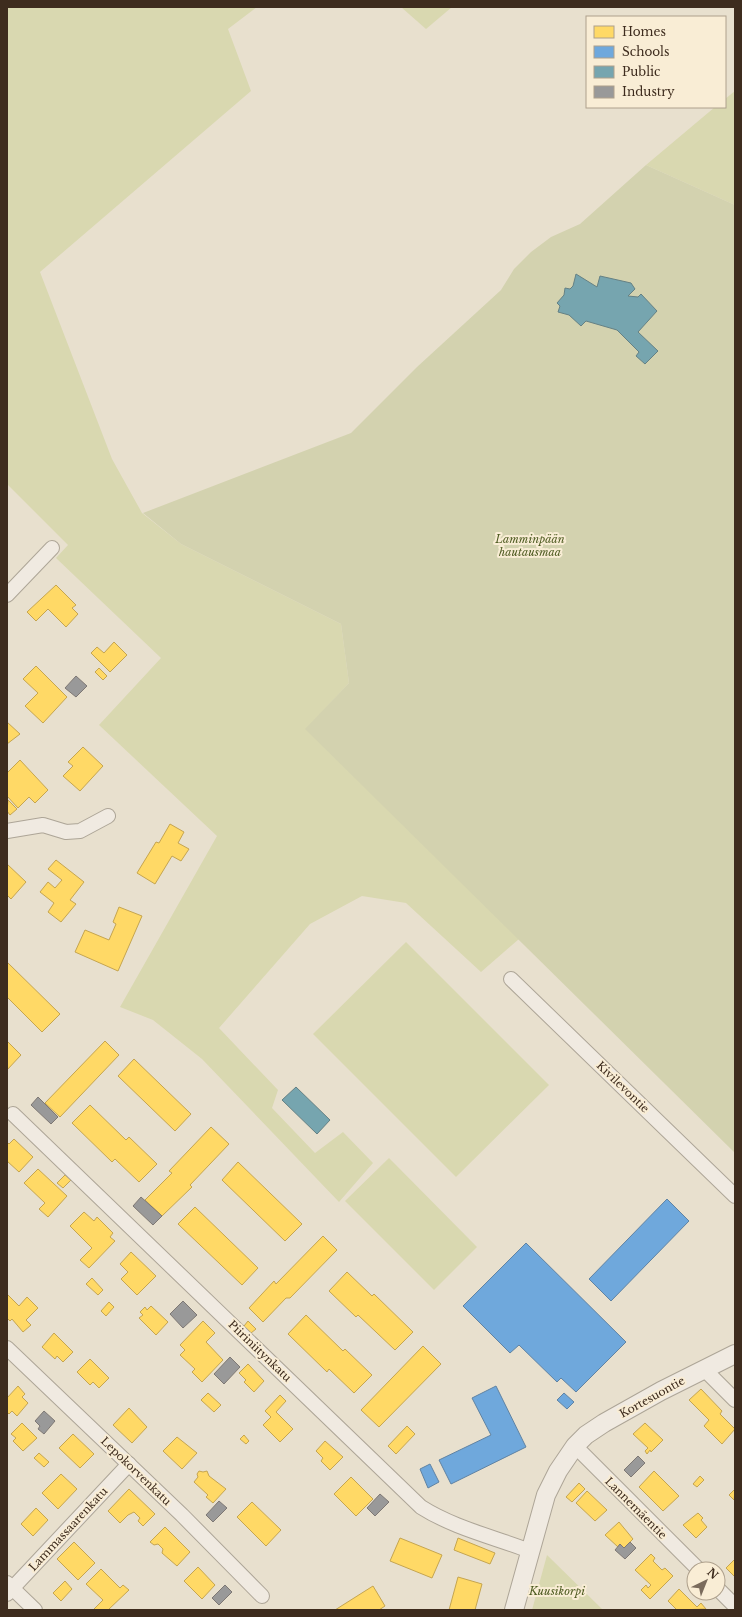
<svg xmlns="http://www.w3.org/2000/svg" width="742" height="1617" font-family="'Libre Baskerville',serif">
<rect width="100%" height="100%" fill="#e8e0ce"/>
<g fill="#d9d8b0">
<path d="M7 7H257L228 29 251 91 40 272 112 459 142 513 181 544 341 624 349 683 306 729 519 939 481 972 406 903 362 896 310 924 219 1028 278 1090 272 1108 315 1153 343 1132 373 1163 339 1202 202 1059 153 1020 120 1007 217 836 99 725 161 658 56 558 68 545 7 484Z"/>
<path d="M401 7H452L426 29Z"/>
<path d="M735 91V205L646 165 715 107H725V99Z"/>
<path d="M406 942 549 1085 456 1177 313 1034Z"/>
<path d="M389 1158 477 1247 434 1290 345 1201Z"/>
<path d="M547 1555 603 1610H532Z"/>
</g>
<path fill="#d3d2af" d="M646 165 735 205V1153L305 729 349 683 341 624 181 544 143 513 351 433 417 367 501 290 514 269 531 252 551 237 580 224Z"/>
<g fill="#ffd966" stroke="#c5a550">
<path d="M56 585 76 605 72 608 78 614 66 627 48 609 36 621 27 612Z"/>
<path d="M114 642 127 655 110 672 91 653 97 647 104 653Z"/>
<path d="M36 666 67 697 43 723 25 706 38 693 23 679Z"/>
<path d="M99 668 107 676 103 680 95 672Z"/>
<path d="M7 722 20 734 7 744Z"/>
<path d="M83 747 103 766 80 791 63 776 73 766 68 762Z"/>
<path d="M20 760 48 790 35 803 29 797 18 808 7 796V773Z"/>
<path d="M8 800 17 809 10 815 7 811Z"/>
<path d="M170 824 184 832 178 843 189 849 181 861 172 856 155 884 137 873 156 842 159 843Z"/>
<path d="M56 860 84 882 70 900 76 904 61 922 48 912 54 903 40 892 48 882 55 888 62 880 48 869Z"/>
<path d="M7 864 26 882 11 899 7 895Z"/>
<path d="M119 907 142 916 118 971 75 952 85 930 109 940 116 924 113 922Z"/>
<path d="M7 962 60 1014 42 1032 7 997Z"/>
<path d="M7 1041 21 1055 7 1070Z"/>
<path d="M105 1041 119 1055 60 1117 45 1103Z"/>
<path d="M134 1059 191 1114 175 1131 118 1076Z"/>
<path d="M90 1105 126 1140 129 1137 157 1164 139 1182 115 1159 112 1162 72 1123Z"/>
<path d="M211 1127 229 1144 190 1185 192 1187 162 1216 145 1200 172 1173 169 1171Z"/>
<path d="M14 1139 33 1157 19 1172 7 1161V1142L9 1144Z"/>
<path d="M238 1162 302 1224 285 1241 222 1180Z"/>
<path d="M38 1169 67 1196 48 1217 39 1209 45 1203 24 1183Z"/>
<path d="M65 1175 71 1180 63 1188 57 1183Z"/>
<path d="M195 1207 258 1268 242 1285 178 1224Z"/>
<path d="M84 1212 94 1221 97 1217 113 1233 110 1237 115 1241 89 1268 80 1260 92 1248 70 1226Z"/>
<path d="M323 1236 337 1250 290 1298H286L263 1322 249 1308 274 1281 276 1284Z"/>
<path d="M131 1252 156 1276 137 1295 121 1279 128 1272 120 1264Z"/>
<path d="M347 1272 372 1296 374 1294 413 1332 395 1350 358 1315 356 1317 329 1291Z"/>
<path d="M92 1278 103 1290 98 1295 86 1284Z"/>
<path d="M7 1294 19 1306 27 1297 38 1308 26 1320 31 1325 23 1332 12 1319 10 1321 7 1318Z"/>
<path d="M109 1302 114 1307 106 1316 101 1311Z"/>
<path d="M151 1306 168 1322 156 1335 139 1318 143 1315 140 1312 145 1307 147 1310Z"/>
<path d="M306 1315 343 1351 345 1349 372 1375 354 1393 329 1369 327 1372 288 1334Z"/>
<path d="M203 1321 215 1333 206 1342 223 1360 202 1382 192 1372 195 1369 180 1355 185 1350 180 1345Z"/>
<path d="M248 1321 256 1329 251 1333 244 1326Z"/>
<path d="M54 1333 73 1352 63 1362 57 1356 55 1359 42 1347Z"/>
<path d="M423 1346 441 1364 379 1427 361 1410Z"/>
<path d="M90 1359 109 1378 99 1388 93 1382 90 1385 77 1372Z"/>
<path d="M248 1364 264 1381 254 1392 244 1382 246 1380 239 1373Z"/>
<path d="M18 1386 25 1394 22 1397 28 1403 17 1416 12 1411 9 1414 7 1412V1398Z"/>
<path d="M701 1389 722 1411 720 1414 735 1429 722 1444 704 1426 709 1420 689 1400Z"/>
<path d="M208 1393 221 1405 214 1412 201 1400Z"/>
<path d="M280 1395 286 1401 276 1412 293 1429 280 1442 263 1425 271 1417 265 1411Z"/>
<path d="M129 1408 147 1427 132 1443 113 1425Z"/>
<path d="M22 1423 37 1438 23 1451 13 1441 16 1438 11 1434Z"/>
<path d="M645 1423 663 1440 651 1452 650 1450 647 1454 645 1451 648 1448 633 1434Z"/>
<path d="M407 1426 415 1434 396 1454 388 1446Z"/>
<path d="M73 1434 94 1454 80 1468 59 1448Z"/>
<path d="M244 1435 249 1441 246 1444 240 1439Z"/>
<path d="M177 1437 197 1453 182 1469 163 1451Z"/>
<path d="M325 1441 343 1457 330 1470 321 1461 323 1458 316 1451Z"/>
<path d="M39 1453 49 1462 44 1467 34 1458Z"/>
<path d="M199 1471 203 1472 207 1471 209 1476 226 1489 213 1503 206 1497 208 1495 194 1482 198 1477 197 1474Z"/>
<path d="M654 1471 679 1496 663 1511 639 1487Z"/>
<path d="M61 1474 77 1489 58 1509 42 1493Z"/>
<path d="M700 1476 704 1480 697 1487 693 1484Z"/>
<path d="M351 1477 373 1499 356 1516 334 1494Z"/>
<path d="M579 1483 585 1489 572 1502 566 1497Z"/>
<path d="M129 1489 155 1514 143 1526 138 1521 140 1518 134 1512 128 1515 120 1523 108 1511Z"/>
<path d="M734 1490 735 1492 734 1500 729 1495Z"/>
<path d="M587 1491 607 1510 595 1521 576 1503Z"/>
<path d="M252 1502 281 1530 266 1546 237 1517Z"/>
<path d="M36 1508 48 1520 33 1536 21 1524Z"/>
<path d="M698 1513 703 1518 701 1520 707 1527 696 1538 683 1525Z"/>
<path d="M619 1522 633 1539 624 1548 620 1544 618 1547 605 1535Z"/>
<path d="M165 1527 190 1552 177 1566 162 1553 163 1549 158 1544 154 1545 150 1542Z"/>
<path d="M400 1538 442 1555 432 1578 390 1561Z"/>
<path d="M458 1538 495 1553 490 1564 454 1550Z"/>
<path d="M74 1542 95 1563 78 1580 57 1559Z"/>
<path d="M651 1554 655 1558 653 1561 662 1570 665 1568 673 1576 650 1599 641 1590 646 1585 648 1588 651 1585 635 1570Z"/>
<path d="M735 1559V1577L726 1568Z"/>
<path d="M198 1567 215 1585 202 1599 184 1581Z"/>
<path d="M101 1569 120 1588 123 1585 129 1590 108 1610H93L103 1600 86 1584Z"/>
<path d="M458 1577 482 1584 475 1610H449Z"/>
<path d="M65 1581 72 1589 61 1601 53 1593Z"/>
<path d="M373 1586 385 1606 379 1610H335Z"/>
<path d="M679 1589 697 1607 701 1603 706 1609 677 1610 668 1601Z"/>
</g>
<g fill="#6fa8dc" stroke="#6083a3">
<path d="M667 1199 689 1221 611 1301 589 1279Z"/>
<path d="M526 1243 626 1342 576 1392 561 1378 557 1382 519 1345 510 1353 463 1306Z"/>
<path d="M496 1386 526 1447 451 1484 439 1460 491 1435 472 1398Z"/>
<path d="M564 1393 574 1402 567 1409 557 1400Z"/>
<path d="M430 1464 439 1482 428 1488 420 1469Z"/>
</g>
<g fill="#76a5af" stroke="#658184">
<path d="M576 274 597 287 600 276 631 283 635 289 628 296 638 297 641 294 657 311 638 332 658 351 645 364 636 356 639 352 617 330 586 321 581 326 569 315 558 312 560 306 557 303 564 295 565 288 570 289 573 286Z"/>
<path d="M296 1087 330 1120 317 1134 282 1100Z"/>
</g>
<g fill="#999" stroke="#7e7874">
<path d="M76 676 87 686 76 697 65 688Z"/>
<path d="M38 1097 58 1117 51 1124 31 1105Z"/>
<path d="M141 1197 162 1216 153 1225 133 1206Z"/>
<path d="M183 1301 197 1315 183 1328 170 1314Z"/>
<path d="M230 1357 240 1367 224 1384 214 1374Z"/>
<path d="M44 1411 55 1421 44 1434 38 1429 40 1426 35 1421Z"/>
<path d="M638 1456 645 1463 631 1477 624 1470Z"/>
<path d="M380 1494 389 1502 375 1516 367 1508Z"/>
<path d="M219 1501 227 1508 213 1522 206 1515Z"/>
<path d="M630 1542 636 1548 625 1559 615 1550 620 1544 624 1548Z"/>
<path d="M225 1585 232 1592 219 1605 212 1598Z"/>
</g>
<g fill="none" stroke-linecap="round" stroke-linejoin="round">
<defs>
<g id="minor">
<path d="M7 595 52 548"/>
<path d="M7 831 43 825 66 832 80 831 108 816"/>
<path d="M511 979 735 1196"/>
<path d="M13 1114 421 1507C454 1528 494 1537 530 1551"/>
<path d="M7 1348 182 1515 262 1596"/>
<path d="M704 1369 735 1400"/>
<path d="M575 1446 698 1569"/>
<path d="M7 1583 35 1610"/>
<path d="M718 1589 735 1606"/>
<path d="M7 1594 129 1464"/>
</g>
<path id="tertiary" d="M514 1610 546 1495 558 1471 575 1446 586 1435 604 1423 661 1391 735 1354"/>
</defs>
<use href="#minor" stroke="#ada597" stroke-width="16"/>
<use href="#tertiary" stroke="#ada597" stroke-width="20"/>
<use href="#minor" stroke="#f0eae1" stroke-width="14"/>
<use href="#tertiary" stroke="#f0eae1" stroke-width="18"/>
</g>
<g text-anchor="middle" stroke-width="4" stroke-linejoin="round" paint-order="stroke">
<g font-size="11" font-style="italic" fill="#4f5c22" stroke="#f9edd5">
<text x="530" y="543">Lamminpään<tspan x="530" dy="13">hautausmaa</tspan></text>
<text x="557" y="1595">Kuusikorpi</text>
</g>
<g font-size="11" fill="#3e2c1e" stroke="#f9edd5">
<text transform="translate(623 1087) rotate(44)" y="4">Kivilevontie</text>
<text transform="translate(260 1351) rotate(44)" y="4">Piiriniitynkatu</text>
<text transform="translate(652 1397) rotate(-29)" y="4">Kortesuontie</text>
<text transform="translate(136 1471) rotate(44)" y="4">Lepokorvenkatu</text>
<text transform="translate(636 1508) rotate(45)" y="4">Lannemäentie</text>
<text transform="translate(68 1529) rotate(-47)" y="4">Lammassaarenkatu</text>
</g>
</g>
<rect width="742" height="1617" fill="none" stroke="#3e2c1e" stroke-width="16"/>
<rect x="586" y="16" width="140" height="92" fill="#f9edd5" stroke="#aea08c"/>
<rect x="594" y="26" width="20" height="12" fill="#ffd966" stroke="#aea08c"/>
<text x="622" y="36" font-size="12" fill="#3e2c1e">Homes</text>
<rect x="594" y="46" width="20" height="12" fill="#6fa8dc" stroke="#aea08c"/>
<text x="622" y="56" font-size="12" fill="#3e2c1e">Schools</text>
<rect x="594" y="66" width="20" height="12" fill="#76a5af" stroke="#aea08c"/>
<text x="622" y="76" font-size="12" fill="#3e2c1e">Public</text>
<rect x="594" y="86" width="20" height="12" fill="#999999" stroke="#aea08c"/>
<text x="622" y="96" font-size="12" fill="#3e2c1e">Industry</text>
<g transform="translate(706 1581) rotate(43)"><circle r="19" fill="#f9edd5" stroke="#aea08c"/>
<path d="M0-3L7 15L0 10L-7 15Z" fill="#7a6b5c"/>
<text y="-6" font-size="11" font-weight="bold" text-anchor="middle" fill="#3e2c1e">N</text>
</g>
</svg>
